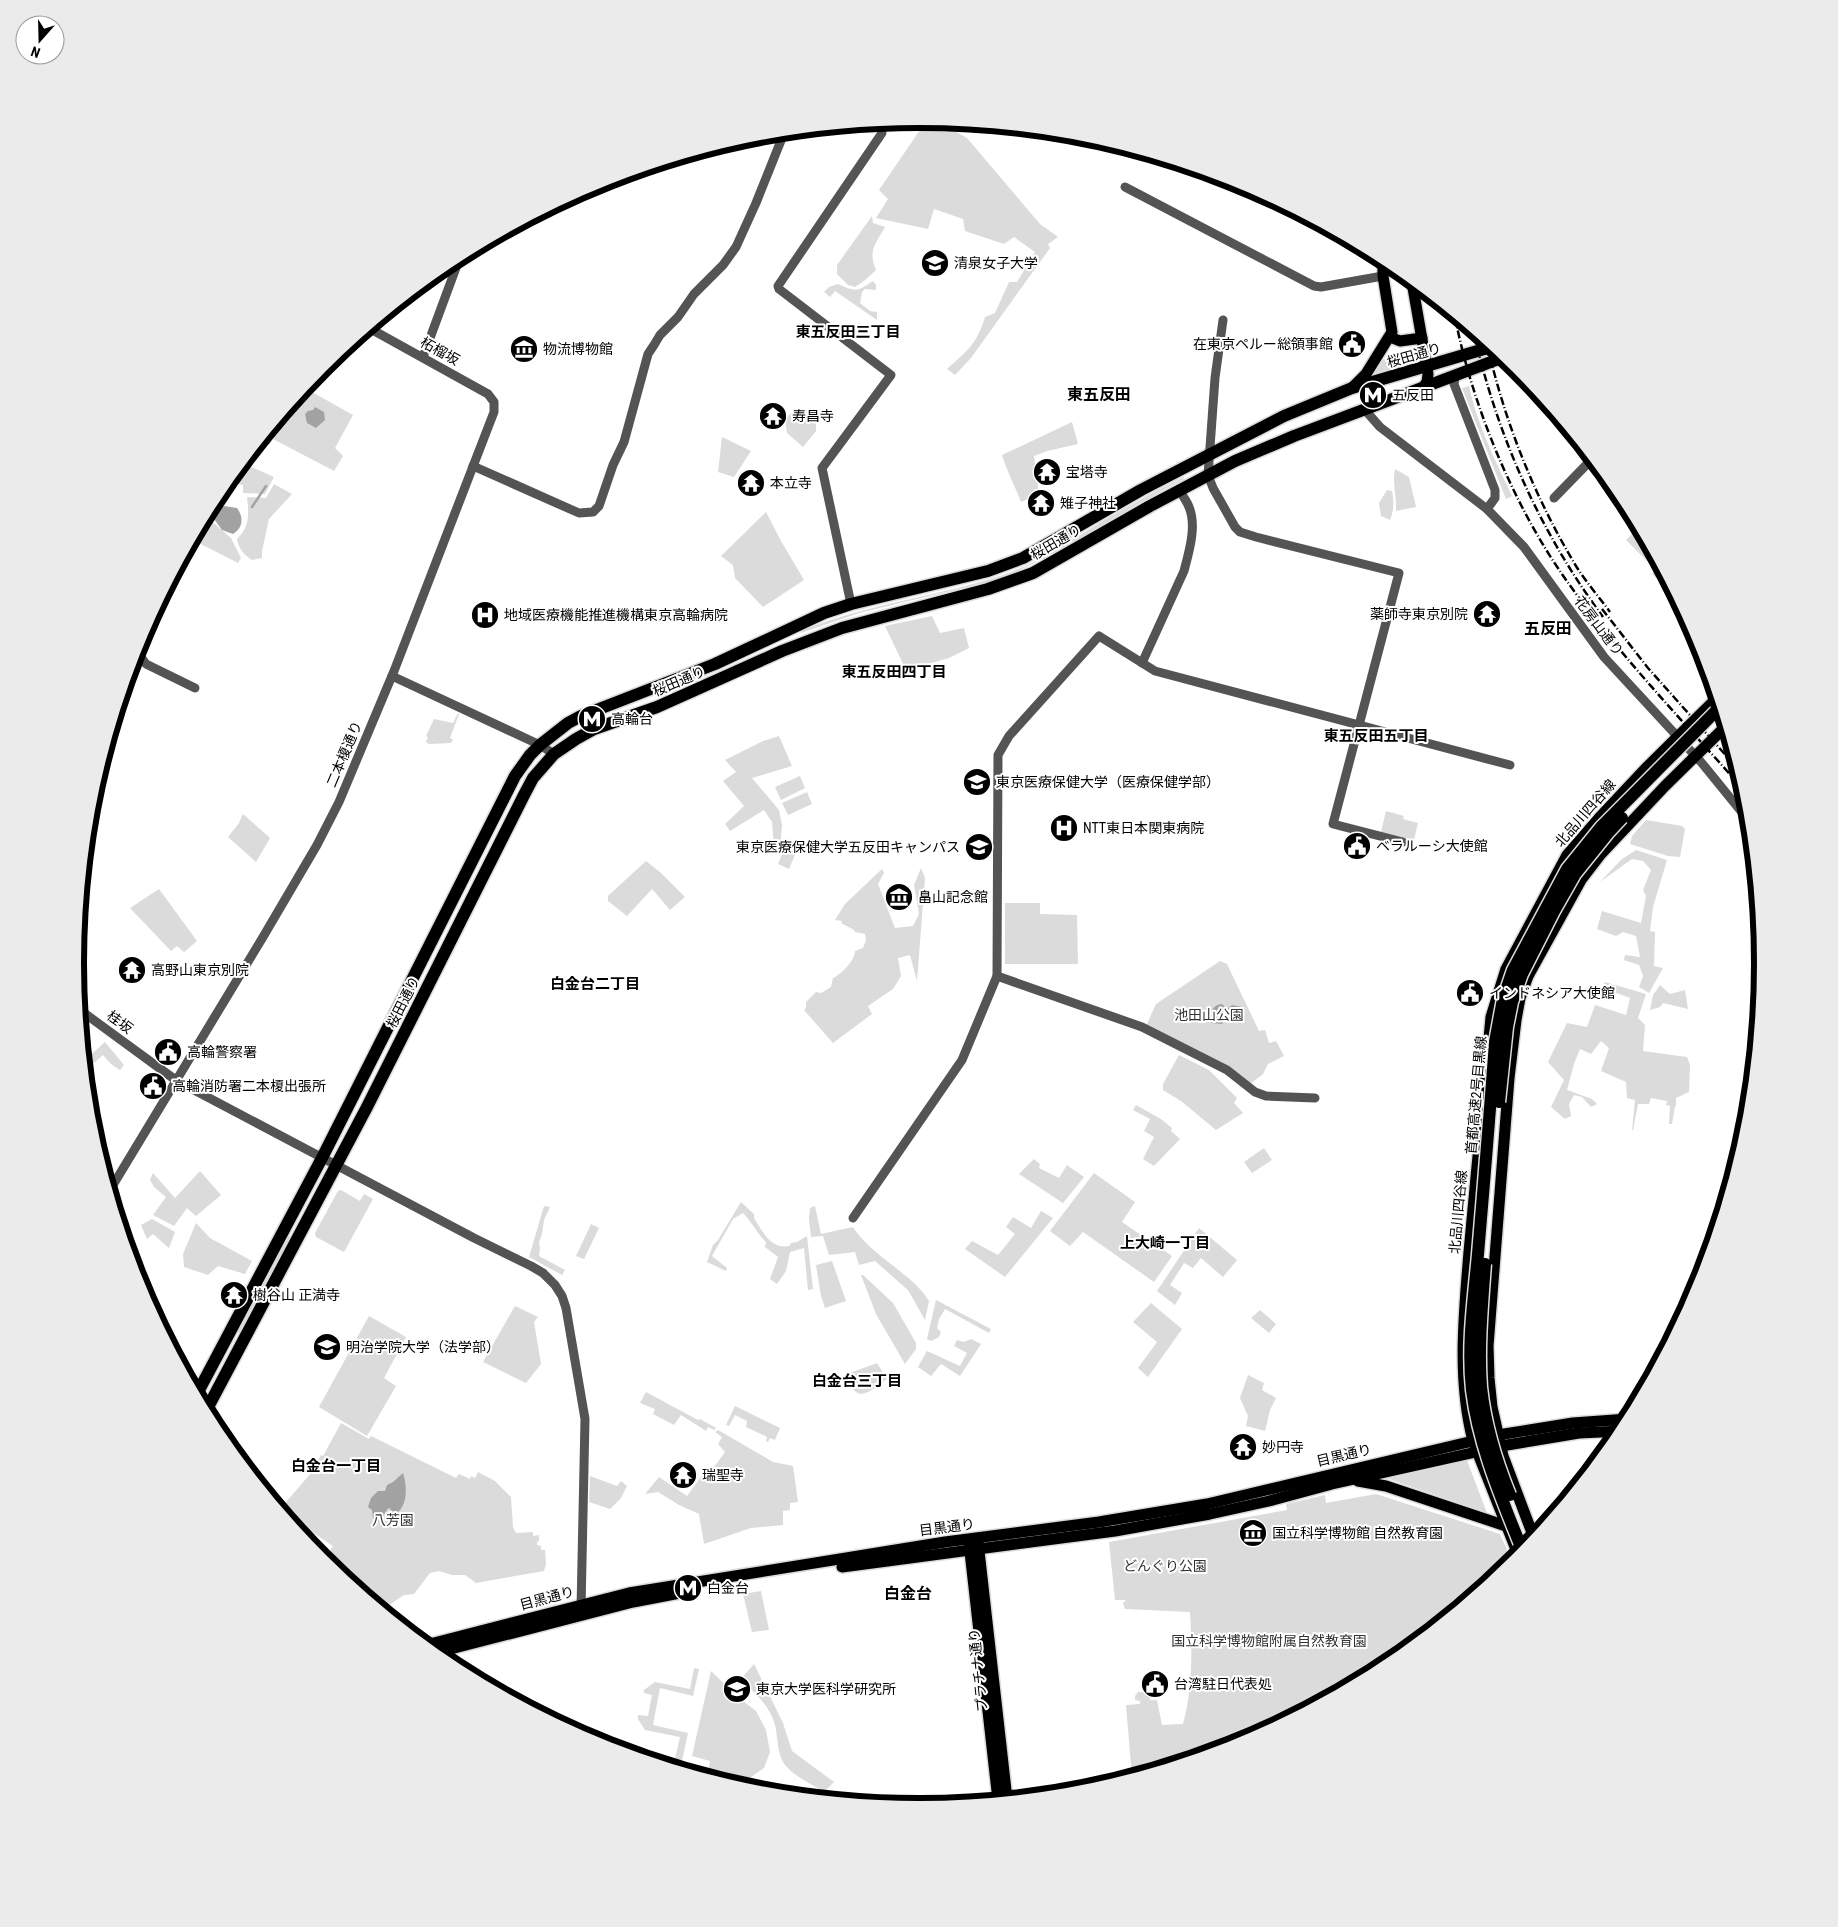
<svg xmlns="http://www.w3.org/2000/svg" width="1838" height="1927" font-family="'Roboto Condensed','Noto Sans JP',sans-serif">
<rect width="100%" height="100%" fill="#fff"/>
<g fill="#dbdbdb">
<path d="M940 123 967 138 1040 224 1058 237 1048 244 1050 248 971 358 955 375 947 369C967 351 977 344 985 317L995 313 1009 282H1017L1035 252 1014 237 1004 244 965 231 963 219 934 209 928 229 876 218 888 199 879 190 922 127Z"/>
<path d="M872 216 873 223 885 227C875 245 868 250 876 270L864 281 855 287 848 285 837 274V265Z"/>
<path d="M873 281 876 285V290L865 289 862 292 860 303 870 311 877 312V320L835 291 830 297 824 292 829 287 838 284C856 292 857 292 873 281Z"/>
<path d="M1417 354 1419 362 1369 375 1381 360Z"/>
<path d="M1469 386C1477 424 1495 460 1512 496L1506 499 1462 388Z"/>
<path d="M305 388 353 415 335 448 343 456 334 471 273 439 269 445 264 443 262 446 256 447Z"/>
<path d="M807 409 816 421V431L803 447 787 433 785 419 791 413Z"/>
<path d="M1072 422 1078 444 1047 451 1034 456 1039 494 1021 502C1015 486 1007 472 1002 455Z"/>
<path d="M722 437 751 451 734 477 718 472Z"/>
<path d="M245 464 274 477 265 494 243 493V485L237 484 236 487H225V494L219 493 242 465Z"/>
<path d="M1395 469 1409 477 1416 507 1396 511C1397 497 1392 483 1395 469Z"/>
<path d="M1184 477V479C1120 511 1060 557 991 581L859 613 801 633V631C866 604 936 597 1003 575 1040 562 1073 539 1106 519 1132 504 1157 490 1184 477Z"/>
<path d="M274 484 292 494 269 519 262 551V558L252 560C245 556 238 548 237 539 250 527 249 514 247 497L266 498Z"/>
<path d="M1387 490 1392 491C1394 502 1394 510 1390 520L1381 516 1379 503Z"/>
<path d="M766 512 781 541 804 580 763 607 735 578 733 565 721 556Z"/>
<path d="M204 519H209L231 538 241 558 238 563 193 540Z"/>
<path d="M1632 534 1653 555 1662 572 1656 578 1652 574 1656 570 1626 540Z"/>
<path d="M932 616 940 633 964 628 969 648 949 658 906 670 885 626Z"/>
<path d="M458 713 459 714 450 738 453 740 451 743 429 744 426 742 428 737 426 736 434 719 453 723Z"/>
<path d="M779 736 792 766 752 778 779 810 782 825 780 849 774 846 772 822 764 810 730 831 725 824 744 806 723 781 736 772 725 760 763 741Z"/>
<path d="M800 776 805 788 781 800 775 787Z"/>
<path d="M807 792 812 804 788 815 782 803Z"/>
<path d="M1386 811 1404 816 1403 819 1418 823 1414 840 1381 832Z"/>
<path d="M243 814 270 838 256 862 228 837 239 823Z"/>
<path d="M1646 820 1682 826 1685 829 1680 857 1668 856 1630 844 1632 836Z"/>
<path d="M788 839 800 843 789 869 778 864Z"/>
<path d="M1636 850 1667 860 1653 907 1650 931 1655 932 1654 966 1663 968 1649 993 1639 987 1643 976 1639 965 1624 960 1625 955 1640 957 1636 936 1623 932 1616 936 1597 929 1602 911 1641 923 1646 896 1643 890 1651 870 1643 861 1632 859 1600 882 1622 859Z"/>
<path d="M646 861 661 873 685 897 670 910 652 889 627 916 608 901V896Z"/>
<path d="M921 868 925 878 917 981 910 955 898 958 901 976 893 989 868 1006 872 1014 833 1043 804 1010 806 1008V1002L816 992 821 993 831 987 833 978C842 974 855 960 855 951L863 948 866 940 865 934 855 932 854 930 841 923 842 921 835 920 845 904 882 869 884 873 878 884 895 928 913 926 919 914 914 885Z"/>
<path d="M159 889 197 941 184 952 177 946 171 951 130 908Z"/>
<path d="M1005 903H1040V914L1077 915 1078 964H1005Z"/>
<path d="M1220 961 1227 964 1259 1031 1265 1030 1269 1043 1276 1041 1284 1056 1268 1064 1263 1074 1250 1084 1146 1026 1156 1004Z"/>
<path d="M1605 982 1646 994 1638 1018 1645 1025 1643 1051 1687 1057 1690 1065 1689 1092 1676 1098V1107L1675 1106 1672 1124H1669L1670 1106 1666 1105 1667 1101 1651 1098 1649 1104H1638L1633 1130H1632L1635 1100 1627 1098 1626 1082 1601 1071 1609 1048 1601 1041 1591 1054 1580 1049 1574 1064 1567 1090 1592 1099 1597 1104 1591 1107 1582 1097 1574 1095 1569 1104 1571 1116 1565 1119 1551 1107 1564 1080 1548 1062 1567 1023 1587 1027 1595 1005 1626 1015 1630 998 1603 988Z"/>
<path d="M1660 985 1670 994 1685 990 1688 1009 1663 1003 1660 1007 1650 1010 1653 995Z"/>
<path d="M105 1042 124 1065 120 1070 111 1064 103 1055 86 1070 85 1060Z"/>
<path d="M1179 1055 1209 1070 1237 1098 1234 1103 1243 1113 1216 1130 1181 1101 1163 1090V1084Z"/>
<path d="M1136 1105 1161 1119 1172 1128 1171 1131 1180 1139 1154 1166 1143 1159 1154 1137 1144 1131 1150 1119 1133 1110Z"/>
<path d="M1264 1148 1272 1160 1252 1173 1244 1162Z"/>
<path d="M1034 1159 1040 1164 1039 1168 1059 1178 1067 1165 1084 1177 1063 1203 1019 1174Z"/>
<path d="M200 1171 221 1195 196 1216 187 1208 174 1226 153 1215 166 1197 154 1187 150 1180 153 1173 175 1198Z"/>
<path d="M1094 1173 1135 1202 1122 1222 1172 1256 1154 1282 1083 1232 1070 1246 1050 1231Z"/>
<path d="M341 1190 360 1201 364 1194 373 1199 344 1252 316 1237 315 1233 338 1191Z"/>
<path d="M741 1202 754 1214V1218C763 1232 770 1249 789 1246L791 1243 797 1242 807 1236 813 1289 808 1290 804 1248 790 1252 786 1271 777 1284 770 1279 778 1257 765 1247 766 1242C756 1232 752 1222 743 1213L733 1219 712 1256 727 1268 726 1271 707 1262 713 1245 718 1240Z"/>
<path d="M544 1206 550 1207 544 1220 542 1234 539 1242 540 1250 539 1256 565 1270 562 1275 529 1257Z"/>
<path d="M815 1206 821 1234 853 1227C871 1256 913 1274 929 1301L925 1320 908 1290 875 1261 859 1265 855 1252 829 1255 823 1236 811 1237 809 1219 810 1208Z"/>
<path d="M1041 1211 1053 1218 1005 1277 965 1249 972 1241 998 1255 1015 1234 1006 1227 1013 1217 1031 1228Z"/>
<path d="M152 1219 175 1232 169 1248 153 1234 147 1239 141 1225Z"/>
<path d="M196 1223 210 1238 252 1261 245 1274 218 1266 208 1275 184 1267 183 1254Z"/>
<path d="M591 1224 599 1228 584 1259 576 1256Z"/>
<path d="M1199 1228 1237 1260 1223 1277 1201 1258 1193 1268 1184 1263 1170 1285 1182 1293 1175 1305 1157 1291Z"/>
<path d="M289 1236 291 1238 240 1334 237 1332Z"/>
<path d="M832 1261 846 1301 825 1308 821 1296 816 1265Z"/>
<path d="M861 1275H863L893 1303 916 1343V1349L905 1364 876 1314Z"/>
<path d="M936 1300 991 1329 989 1333 945 1309 939 1319 937 1328 941 1332 939 1337 931 1341 927 1339Z"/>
<path d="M1151 1303 1182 1329 1148 1377 1138 1368 1157 1342 1133 1322Z"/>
<path d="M515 1306 538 1317 534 1322 541 1364 526 1383 483 1362Z"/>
<path d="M1260 1310 1276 1324 1269 1333 1251 1318Z"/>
<path d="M369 1316 406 1337 384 1378 396 1386 367 1436 319 1407Z"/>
<path d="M971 1339 981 1344 960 1376 941 1364 931 1376 918 1367 927 1351 960 1366 967 1353 954 1346 957 1340 964 1342Z"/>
<path d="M877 1363 887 1379C867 1393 856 1406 847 1374Z"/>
<path d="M1248 1375 1264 1383 1262 1390 1276 1398 1270 1410 1265 1431 1246 1426 1248 1416 1240 1398Z"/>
<path d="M646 1392 698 1420 700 1419 716 1428 714 1430 708 1427 706 1431 681 1415 674 1425 653 1414 655 1409 640 1403Z"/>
<path d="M735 1406 780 1428 775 1440 770 1438 768 1442 766 1441 767 1437 746 1427 747 1421 735 1415 729 1426 726 1425Z"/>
<path d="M341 1423 369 1439 371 1436 456 1478 459 1474 470 1479 471 1476 475 1478 478 1472 495 1481 511 1497 513 1527 516 1533 533 1532V1536L539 1535V1541L537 1542V1545L541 1546V1550H545L546 1564 544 1571 476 1583 465 1575H452L439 1571 430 1573 414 1594 404 1595 382 1610 334 1570 339 1563 327 1556 333 1546 306 1528 301 1534 280 1509 311 1473 321 1455 323 1456Z"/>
<path d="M718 1430 773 1462 793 1466 798 1502 790 1503V1510L783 1511V1525L751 1528 704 1544 699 1514 679 1505 658 1492 645 1494 659 1477 687 1496 708 1467 712 1470 725 1452 718 1444 722 1437 715 1432Z"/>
<path d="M1466 1458 1487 1513 1378 1475Z"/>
<path d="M590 1476 617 1486 621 1481 627 1486 621 1498 610 1509 589 1502Z"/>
<path d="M1376 1494 1500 1534 1513 1563 1388 1665 1242 1743 1132 1777 1126 1705 1140 1704V1701L1135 1700V1696L1138 1692H1145L1150 1695V1700H1157L1162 1725 1183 1724C1193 1688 1192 1649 1190 1612L1125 1609 1123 1603 1126 1600H1115L1109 1542 1287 1510 1286 1504 1325 1495 1326 1503Z"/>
<path d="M761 1591 769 1630 752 1632 743 1594Z"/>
<path d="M754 1664 783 1723 792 1751 834 1782 824 1792C812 1784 795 1777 786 1766 777 1756 778 1737 775 1725 770 1706 755 1692 740 1680Z"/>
<path d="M694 1668 699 1669 693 1696 660 1688 653 1725 688 1733 682 1761 675 1759 680 1737 645 1730 638 1719V1715L648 1716 652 1695 644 1693V1690L655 1682 690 1689Z"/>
<path d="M711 1671 739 1698 756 1711 766 1730 770 1752 764 1768 738 1786 707 1777 710 1761 692 1756Z"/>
</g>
<g fill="#a2a2a2">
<path d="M315 407 324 412 325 420 316 428 307 423 305 414 308 411 313 410Z"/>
<path d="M224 506 237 508C244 517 243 528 233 534L222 530 214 519 217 511Z"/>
<path d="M1222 1004 1227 1009 1232 1005 1242 1007V1013L1238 1018 1225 1017 1222 1024 1212 1023 1209 1020C1211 1012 1212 1005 1222 1004Z"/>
<path d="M403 1473C407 1485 408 1505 397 1513H394L389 1508C384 1512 384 1518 379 1522L373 1518 372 1510 368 1507 371 1498 378 1491H385L387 1485 393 1482Z"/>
</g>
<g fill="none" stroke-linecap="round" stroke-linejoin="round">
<path stroke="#a2a2a2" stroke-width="2.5" d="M252 507 266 486"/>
<defs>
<g id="major">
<path d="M1412 282 1428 374 1427 382 1422 389"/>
<path d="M1390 337 1400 341 1422 338"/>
<path d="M1352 388 1366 374 1392 332 1383 276V259"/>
<path d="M1498 1435 1573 1423 1628 1419"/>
<path d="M1501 1446 1579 1433 1622 1431"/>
<path d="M1358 1481 1386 1486 1506 1526"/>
<path d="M1534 1538 1503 1456 1492 1407 1489 1378 1488 1346 1509 1078 1516 1020 1520 998 1528 976 1581 880 1601 854 1665 786 1725 727"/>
<path d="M978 1542 1007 1799"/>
<path d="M969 1543 998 1800"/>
<path d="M1519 1557 1473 1441C1457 1379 1464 1314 1469 1252 1476 1173 1484 1095 1491 1017L1506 969 1567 855 1599 818 1646 768 1716 699"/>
<path d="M842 1567 1115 1531 1210 1514 1269 1501 1332 1484 1476 1452"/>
<path d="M426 1645 629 1593 945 1542 1099 1522 1207 1504 1473 1441"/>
<path d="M435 1653 633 1602 680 1593"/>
</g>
<g id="highway">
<path d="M197 1394 322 1158 515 776 530 755 540 745 568 723 581 716 715 664 824 613 851 604 988 571 1023 558 1141 490 1284 416 1352 388 1491 347"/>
<path d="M206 1411 367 1107 524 795 533 778 554 754 576 739 594 729 657 707 782 651 842 628 988 589 1033 573 1150 506 1235 461 1294 436 1504 357"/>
</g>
</defs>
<use href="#major" stroke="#dbdbdb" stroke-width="14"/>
<use href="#highway" stroke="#dbdbdb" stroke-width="15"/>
<g stroke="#545454" stroke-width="9">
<path d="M1125 187 1314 286 1321 287 1383 276"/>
<path d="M1223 320 1215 378 1208 475 1213 488 1235 527 1240 532 1256 537 1399 573 1333 824 1403 842"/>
<path d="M423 357 460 257"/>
<path d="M1455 377 1454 384 1495 490V498L1487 509"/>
<path d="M1365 410 1380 427 1487 509 1524 547 1604 657 1701 762 1749 821"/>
<path d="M473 466 579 513 593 512 599 506 613 465 624 442 648 354 654 345 660 335 678 317 694 294 723 265 736 247 756 203 784 133"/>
<path d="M1554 498 1592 459"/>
<path d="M851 604 822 468 891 375 779 289 778 286 882 133"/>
<path d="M136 650 146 664 195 688"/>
<path d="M1142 663 1184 571C1189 552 1197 526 1189 507 1187 501 1182 496 1180 490"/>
<path d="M392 676 540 745 554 754"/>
<path d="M997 976 1142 1027 1227 1070 1255 1092 1266 1096 1315 1098"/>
<path d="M80 1010 177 1081 474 1238 531 1266 543 1273 555 1285 562 1296 566 1308 585 1419 581 1609"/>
<path d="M110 1190 263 937 317 845 339 802 394 671 494 412V402L488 394 369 328"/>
<path d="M853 1218 962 1060 997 976 998 755 1009 736 1099 636 1155 671 1510 765"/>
</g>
<use href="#major" stroke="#000" stroke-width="11"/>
<use href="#highway" stroke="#000" stroke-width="12"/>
<g stroke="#000" stroke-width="2.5" stroke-dasharray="8 2.5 1 2.5" stroke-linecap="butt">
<path d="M1455 317C1472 405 1513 504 1564 577 1617 653 1683 721 1744 790"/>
<path d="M1474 333C1497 436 1540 532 1603 617"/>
<path d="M1487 343C1504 421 1535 498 1576 566 1586 582 1599 597 1610 612"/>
<path d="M1602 609 1648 668 1738 769"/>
</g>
<defs>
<g id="highway-bridge">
<path d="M1499 1102 1507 1027 1512 1002 1522 974 1554 911 1575 874 1608 833 1622 818"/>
<path d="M1485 1264C1482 1305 1478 1347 1481 1387 1485 1425 1496 1461 1510 1495"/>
<path d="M1523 1552C1502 1499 1479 1447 1472 1390 1467 1345 1474 1298 1478 1254 1484 1183 1490 1113 1495 1042L1503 999 1513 970 1567 869 1601 827 1719 708"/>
</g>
</defs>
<use href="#highway-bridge" stroke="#dbdbdb" stroke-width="15" stroke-linecap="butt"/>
<use href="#highway-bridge" stroke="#000" stroke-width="12"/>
</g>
<defs>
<symbol id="university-disc" viewBox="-11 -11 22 22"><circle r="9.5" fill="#000" stroke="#fff"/><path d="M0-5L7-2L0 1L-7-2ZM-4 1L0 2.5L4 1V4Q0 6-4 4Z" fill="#fff"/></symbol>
<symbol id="civic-disc" viewBox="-11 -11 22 22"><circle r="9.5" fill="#000" stroke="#fff"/><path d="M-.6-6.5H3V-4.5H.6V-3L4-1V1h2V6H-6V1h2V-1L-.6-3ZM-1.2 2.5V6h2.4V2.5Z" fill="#fff"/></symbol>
<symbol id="museum-disc" viewBox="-11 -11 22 22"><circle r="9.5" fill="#000" stroke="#fff"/><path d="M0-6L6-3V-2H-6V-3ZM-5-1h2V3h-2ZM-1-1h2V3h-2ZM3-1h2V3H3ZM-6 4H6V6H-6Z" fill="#fff"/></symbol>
<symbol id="metro-disc" viewBox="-11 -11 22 22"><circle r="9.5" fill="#000" stroke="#fff"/><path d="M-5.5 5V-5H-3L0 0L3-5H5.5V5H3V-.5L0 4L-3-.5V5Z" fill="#fff"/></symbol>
<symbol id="temple-disc" viewBox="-11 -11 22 22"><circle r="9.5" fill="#000" stroke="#fff"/><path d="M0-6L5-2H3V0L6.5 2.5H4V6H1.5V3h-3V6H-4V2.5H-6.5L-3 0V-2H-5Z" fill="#fff"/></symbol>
<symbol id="hospital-disc" viewBox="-11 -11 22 22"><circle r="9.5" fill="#000" stroke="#fff"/><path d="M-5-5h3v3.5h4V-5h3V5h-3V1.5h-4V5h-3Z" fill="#fff"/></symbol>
</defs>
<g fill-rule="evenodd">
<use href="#university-disc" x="919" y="247" width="32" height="32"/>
<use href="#civic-disc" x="1336" y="328" width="32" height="32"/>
<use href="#museum-disc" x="508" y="333" width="32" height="32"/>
<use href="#metro-disc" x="1357" y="379" width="32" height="32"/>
<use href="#temple-disc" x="757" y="400" width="32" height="32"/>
<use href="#temple-disc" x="1031" y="456" width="32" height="32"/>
<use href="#temple-disc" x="735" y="467" width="32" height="32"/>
<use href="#temple-disc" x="1025" y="487" width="32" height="32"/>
<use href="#temple-disc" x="1471" y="598" width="32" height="32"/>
<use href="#hospital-disc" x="469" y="599" width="32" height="32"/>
<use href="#metro-disc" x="576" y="703" width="32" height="32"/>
<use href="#university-disc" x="961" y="766" width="32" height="32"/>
<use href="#hospital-disc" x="1048" y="812" width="32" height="32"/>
<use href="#civic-disc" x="1341" y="830" width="32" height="32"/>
<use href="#university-disc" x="963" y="831" width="32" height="32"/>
<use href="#museum-disc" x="883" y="881" width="32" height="32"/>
<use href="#temple-disc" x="116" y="954" width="32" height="32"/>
<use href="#civic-disc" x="1454" y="977" width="32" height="32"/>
<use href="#civic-disc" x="152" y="1036" width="32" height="32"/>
<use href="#civic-disc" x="137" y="1070" width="32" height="32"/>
<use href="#temple-disc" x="218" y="1279" width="32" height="32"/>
<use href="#university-disc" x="311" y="1331" width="32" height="32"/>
<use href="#temple-disc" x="1227" y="1431" width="32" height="32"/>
<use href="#temple-disc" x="667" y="1459" width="32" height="32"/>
<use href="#museum-disc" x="1237" y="1517" width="32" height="32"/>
<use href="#metro-disc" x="672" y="1572" width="32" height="32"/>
<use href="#civic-disc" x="1139" y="1668" width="32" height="32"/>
<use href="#university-disc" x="721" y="1673" width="32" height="32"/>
</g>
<g text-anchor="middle" stroke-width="4" stroke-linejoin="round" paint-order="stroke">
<g font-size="14" fill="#000" stroke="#fff" text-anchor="start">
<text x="954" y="268">清泉女子大学</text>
<text x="1333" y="349" text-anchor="end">在東京ペルー総領事館</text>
<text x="543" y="354">物流博物館</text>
<text x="1392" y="400">五反田</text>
<text x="792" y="421">寿昌寺</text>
<text x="1066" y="477">宝塔寺</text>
<text x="770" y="488">本立寺</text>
<text x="1060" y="508">雉子神社</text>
<text x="1468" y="619" text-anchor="end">薬師寺東京別院</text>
<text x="504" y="620">地域医療機能推進機構東京高輪病院</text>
<text x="611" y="724">高輪台</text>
<text x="996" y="787">東京医療保健大学（医療保健学部）</text>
<text x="1083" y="833">NTT東日本関東病院</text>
<text x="1376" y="851">ベラルーシ大使館</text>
<text x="960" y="852" text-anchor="end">東京医療保健大学五反田キャンパス</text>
<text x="918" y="902">畠山記念館</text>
<text x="151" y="975">高野山東京別院</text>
<text x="1489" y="998">インドネシア大使館</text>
<text x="187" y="1057">高輪警察署</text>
<text x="172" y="1091">高輪消防署二本榎出張所</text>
<text x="253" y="1300">樹谷山 正満寺</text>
<text x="346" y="1352">明治学院大学（法学部）</text>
<text x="1262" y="1452">妙円寺</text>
<text x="702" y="1480">瑞聖寺</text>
<text x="1272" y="1538">国立科学博物館 自然教育園</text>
<text x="707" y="1593">白金台</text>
<text x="1174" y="1689">台湾駐日代表処</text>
<text x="756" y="1694">東京大学医科学研究所</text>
</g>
<g font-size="14" fill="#000" stroke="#fff">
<text transform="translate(440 351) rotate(29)" y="5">柘榴坂</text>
<text transform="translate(1414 355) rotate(-16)" y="5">桜田通り</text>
<text transform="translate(1056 542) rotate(-30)" y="5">桜田通り</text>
<text transform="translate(1599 626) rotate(53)" y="5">花房山通り</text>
<text transform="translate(679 681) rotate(-23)" y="5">桜田通り</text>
<text transform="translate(344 754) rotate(-67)" y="5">二本榎通り</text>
<text transform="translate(1585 813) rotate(-49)" y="5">北品川四谷線</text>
<text transform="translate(403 1002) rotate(-63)" y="5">桜田通り</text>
<text transform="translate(120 1022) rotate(36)" y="5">桂坂</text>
<text transform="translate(1476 1095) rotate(-85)" y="5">首都高速2号目黒線</text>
<text transform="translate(1458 1212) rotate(-85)" y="5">北品川四谷線</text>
<text transform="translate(1344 1455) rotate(-13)" y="5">目黒通り</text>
<text transform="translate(947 1527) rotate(-7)" y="5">目黒通り</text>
<text transform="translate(547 1598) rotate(-15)" y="5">目黒通り</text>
<text transform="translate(978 1670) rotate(-96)" y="5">プラチナ通り</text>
</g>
<g font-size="14" fill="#323232" stroke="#fff">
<text x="1209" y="1020">池田山公園</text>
<text x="393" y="1525">八芳園</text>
<text x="1165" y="1571">どんぐり公園</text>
<text x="1269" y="1646">国立科学博物館附属自然教育園</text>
</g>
<g font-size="15" font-weight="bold" fill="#000" stroke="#fff">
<text x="848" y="337">東五反田三丁目</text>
<text x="894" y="677">東五反田四丁目</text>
<text x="1376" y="741">東五反田五丁目</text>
<text x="595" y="989">白金台二丁目</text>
<text x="1165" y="1248">上大崎一丁目</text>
<text x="857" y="1386">白金台三丁目</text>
<text x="336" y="1471">白金台一丁目</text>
</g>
<g font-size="16" font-weight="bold" fill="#000" stroke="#fff">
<text x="1099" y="400">東五反田</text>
<text x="1548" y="634">五反田</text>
<text x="908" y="1599">白金台</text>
</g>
</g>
<path d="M0 0H1838V1927H0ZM84 963a835 835 0 1 1 1670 0a835 835 0 1 1-1670 0Z" fill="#ebebeb" fill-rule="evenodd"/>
<path fill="none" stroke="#000" stroke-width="6" d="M84 963a835 835 0 1 1 1670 0a835 835 0 1 1-1670 0Z"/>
<g transform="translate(40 40) rotate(200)"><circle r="24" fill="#ffffff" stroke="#999999"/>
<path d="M0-4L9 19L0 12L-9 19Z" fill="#000000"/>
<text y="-8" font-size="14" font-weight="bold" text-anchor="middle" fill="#000000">N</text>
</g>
</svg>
